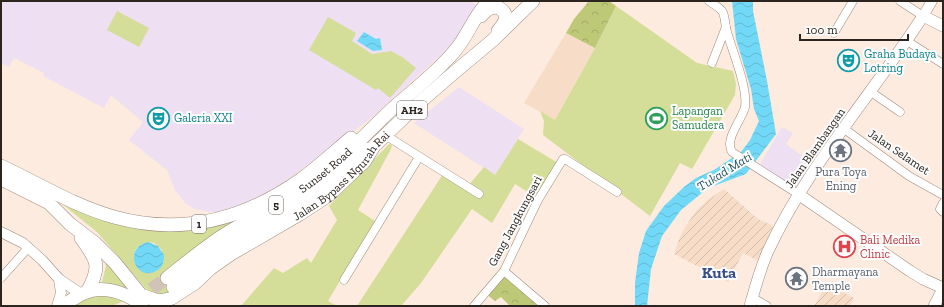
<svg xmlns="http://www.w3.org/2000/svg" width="944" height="307" font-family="'Zilla Slab',serif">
<defs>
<pattern id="industrial-furrows" width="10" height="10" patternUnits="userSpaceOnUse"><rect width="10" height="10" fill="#f7ddc7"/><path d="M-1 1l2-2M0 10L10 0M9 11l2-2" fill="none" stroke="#d4beaa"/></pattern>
<pattern id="forest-crowns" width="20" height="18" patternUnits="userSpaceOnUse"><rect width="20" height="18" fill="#bec978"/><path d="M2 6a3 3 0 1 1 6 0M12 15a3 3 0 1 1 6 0" fill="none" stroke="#a3ac67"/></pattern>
<pattern id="water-waves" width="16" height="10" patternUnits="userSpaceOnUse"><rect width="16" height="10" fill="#71d9f7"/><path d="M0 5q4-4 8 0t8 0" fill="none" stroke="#62bad3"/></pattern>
</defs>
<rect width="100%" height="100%" fill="#fcebde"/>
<g fill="#eedff2">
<path d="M1 1H470L477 5 451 46 370 119 261 199 225 212H209L195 209 186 204 175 190 167 170 129 140 143 122 111 95 104 108 43 76 44 73 14 58 9 67 1 63Z"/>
<path d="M459 87 524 129 495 175 414 123Z"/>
<path d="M782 127 793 133 786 144 813 164 796 189 759 166Z"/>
</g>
<g fill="url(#industrial-furrows)">
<path d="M724 189 758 219 773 226 759 261 743 253 728 282 674 254 679 239 685 227 696 211 709 199Z"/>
<path d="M827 283 854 298 850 306H814Z"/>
</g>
<path fill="#f7ddc7" d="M566 33 595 48 555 120 524 103Z"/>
<g fill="#d4de98" fill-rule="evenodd">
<path d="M616 6 697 63 733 71 736 84 735 95 692 169 680 163 650 216 543 135 544 121 540 111 555 120 595 48Z"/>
<path d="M117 11 149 28 139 47 107 30Z"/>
<path d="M328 17 356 33 352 41 372 54 391 51 402 57 416 68 390 98 378 88 376 90 309 50Z"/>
<path d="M518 139 558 163 536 197 515 184 492 223 472 209 421 283 401 306H357L445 171 468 186 484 167 495 175Z"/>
<path d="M389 144 392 145 391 149 358 210 375 221 328 301 337 306H241L274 268 283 273 307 258 311 263 337 220 329 206Z"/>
<path d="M61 203 143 229 178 232 195 230 241 219 175 293 163 297 147 290 97 232ZM148 242 154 243 162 250 159 269 141 271C134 265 130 252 139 246 142 244 146 243 148 242Z"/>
<path d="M104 257 131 289 102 282 106 266Z"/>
<path d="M102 293 128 299 112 306H71L81 299Z"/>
</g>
<g fill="url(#forest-crowns)">
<path d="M589 1H609L616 6 595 48 566 33 574 19Z"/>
<path d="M504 274 538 306H510L501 297 495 301 486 294Z"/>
</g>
<g fill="url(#water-waves)">
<path d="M732 1H753V11L767 81 776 134 746 174 708 188 681 210 662 236 651 269 647 306H635V283L639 253 646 231 664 206 684 187 696 178 714 170 741 152 750 140 759 121 754 109 751 89 736 39Z"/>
<path d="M364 32 376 39 380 38 382 50 373 51 357 41Z"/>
<path d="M148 242 158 246 164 255C164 261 163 268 156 271 136 282 122 248 148 242Z"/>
</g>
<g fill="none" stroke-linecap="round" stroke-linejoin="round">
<path stroke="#d2c3b8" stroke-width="13" stroke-dasharray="13 6" stroke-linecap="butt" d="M136 300 167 278"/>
<defs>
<g id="minor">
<path d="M709 1C713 4 719 7 722 11 725 15 725 23 726 28 731 49 748 86 745 107 742 120 724 139 732 152L798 194"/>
<path d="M900 1 923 16"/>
<path d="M834 33 853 1"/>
<path d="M907 41 943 64"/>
<path d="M712 63 726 27"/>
<path d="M871 92 900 112"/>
<path d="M843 128 909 176 943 195"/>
<path d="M385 135 479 194"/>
<path d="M943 203 940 209 943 212"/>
<path d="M504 271 545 306"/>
<path d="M1 278 28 248"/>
<path d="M344 280 419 157"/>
<path d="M753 298 767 306"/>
<path d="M474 306 504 271 538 200 563 159H565L617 192"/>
</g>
<g id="tertiary">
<path d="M923 16 932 1"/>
<path d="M1 232 23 243 42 260 59 279 81 294"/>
<path d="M57 306 61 293 59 279"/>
</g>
<g id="secondary">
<path d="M798 194 910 271 923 279 943 288"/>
<path d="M750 306C755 288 760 269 768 251 808 165 872 95 923 16L943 26"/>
<path d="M934 306 943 289"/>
</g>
<g id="trunk">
<path d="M481 16C484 13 487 9 491 8 498 5 508 12 505 20 504 24 500 28 498 31"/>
<path d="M1 166C38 183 74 206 114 217 182 236 243 220 300 180 318 167 334 152 351 138"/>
<path id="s1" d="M1 179 49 203 70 224 95 243 115 263 141 295 158 301 165 300 172 298 195 283 211 268 231 254 300 214 329 195 364 162 374 146 420 102 450 76 493 40 533 1"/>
<path d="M81 238C97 260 102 266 87 292"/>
<path id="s2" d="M167 278C187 262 206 246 227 233 245 222 265 213 283 202 303 189 323 174 341 158 358 143 374 126 391 110 412 91 435 74 453 53 468 37 473 16 489 1"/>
<path d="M173 287 231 242 309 197 324 186 351 161 369 149"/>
<path d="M63 306C69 302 75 297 82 294 101 284 127 292 142 306"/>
</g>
</defs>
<use href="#minor" stroke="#9d8a7b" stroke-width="9"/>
<use href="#tertiary" stroke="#9d8a7b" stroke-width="11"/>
<use href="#secondary" stroke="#9d8a7b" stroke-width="12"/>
<use href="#trunk" stroke="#9d8a7b" stroke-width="14"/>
<use href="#minor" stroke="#fff" stroke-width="8"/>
<use href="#tertiary" stroke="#fff" stroke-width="10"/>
<use href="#secondary" stroke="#fff" stroke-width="11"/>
<use href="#trunk" stroke="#fff" stroke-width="13"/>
</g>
<defs>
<symbol id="theatre-ring" viewBox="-11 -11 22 22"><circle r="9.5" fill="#fcfcfc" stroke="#0f9aa8" stroke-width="1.5"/><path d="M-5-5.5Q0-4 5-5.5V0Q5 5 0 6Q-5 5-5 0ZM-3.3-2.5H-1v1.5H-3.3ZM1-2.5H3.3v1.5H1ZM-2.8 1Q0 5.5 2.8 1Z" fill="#0f9aa8"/></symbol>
<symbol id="stadium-ring" viewBox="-11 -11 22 22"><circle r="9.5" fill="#fcfcfc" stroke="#2e9e5b" stroke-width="1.5"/><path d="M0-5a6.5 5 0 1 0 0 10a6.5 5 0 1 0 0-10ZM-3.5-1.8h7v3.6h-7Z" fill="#2e9e5b"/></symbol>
<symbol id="temple-ring" viewBox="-11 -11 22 22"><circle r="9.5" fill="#fcfcfc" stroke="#6b7280" stroke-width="1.5"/><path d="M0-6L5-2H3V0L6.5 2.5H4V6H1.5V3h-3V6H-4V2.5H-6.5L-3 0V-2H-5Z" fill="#6b7280"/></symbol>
<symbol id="hospital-ring" viewBox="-11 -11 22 22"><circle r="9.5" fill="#fcfcfc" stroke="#e0444e" stroke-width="1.5"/><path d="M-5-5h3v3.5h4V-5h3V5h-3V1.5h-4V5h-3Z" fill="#e0444e"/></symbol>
</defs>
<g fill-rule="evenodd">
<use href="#theatre-ring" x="836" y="48" width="25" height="25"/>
<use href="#theatre-ring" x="146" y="106" width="25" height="25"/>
<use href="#stadium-ring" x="644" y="106" width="25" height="25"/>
<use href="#temple-ring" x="828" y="138" width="25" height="25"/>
<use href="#hospital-ring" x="832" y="234" width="25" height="25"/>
<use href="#temple-ring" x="784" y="266" width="25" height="25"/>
</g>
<g text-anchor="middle" stroke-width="4" stroke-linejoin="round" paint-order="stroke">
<g fill="#fcfcfc" stroke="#6a6561" stroke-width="1">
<rect x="397" y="101" width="30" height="18" rx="3"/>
<rect x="269" y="196" width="14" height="18" rx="3"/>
<rect x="192" y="215" width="14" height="18" rx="3"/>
</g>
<g font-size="11" font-weight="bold" fill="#2c241e">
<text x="412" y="114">AH2</text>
<text x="276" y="209">5</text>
<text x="199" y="228">1</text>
</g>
<g font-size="12" fill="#0d838f" stroke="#fcfcfc" text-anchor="start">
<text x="864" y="58">Graha Budaya<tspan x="864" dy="14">Lotring</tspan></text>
<text x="174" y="122">Galeria XXI</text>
</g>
<g font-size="12" fill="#27864d" stroke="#fcfcfc" text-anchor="start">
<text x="672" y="115">Lapangan<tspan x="672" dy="14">Samudera</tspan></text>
</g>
<g font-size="12" fill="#2c241e" stroke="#fcfcfc">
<text transform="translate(815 148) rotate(-55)" y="4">Jalan Blambangan</text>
<text transform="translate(899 152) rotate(34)" y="4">Jalan Selamet</text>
<text dy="4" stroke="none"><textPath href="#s2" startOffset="192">Sunset Road</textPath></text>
<text dy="4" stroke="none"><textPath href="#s1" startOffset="427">Jalan Bypass Ngurah Rai</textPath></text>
<text transform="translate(515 221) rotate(-62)" y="4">Gang Jangkungsari</text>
</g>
<g font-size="12" fill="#5b616d" stroke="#fcfcfc">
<text x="841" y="176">Pura Toya<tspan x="841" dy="14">Ening</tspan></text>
<text x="812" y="276" text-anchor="start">Dharmayana<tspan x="812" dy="14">Temple</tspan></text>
</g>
<g font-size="12" fill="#be3a42" stroke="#fcfcfc" text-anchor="start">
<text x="860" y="244">Bali Medika<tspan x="860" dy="14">Clinic</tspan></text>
</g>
<g font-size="13" font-style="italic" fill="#25535f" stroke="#fcfcfc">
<text transform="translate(724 171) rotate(-32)" y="5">Tukad Mati</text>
</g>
<g font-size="16" font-weight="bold" fill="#374d87" stroke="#fcfcfc">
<text x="719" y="278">Kuta</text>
</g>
</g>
<rect width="944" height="307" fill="none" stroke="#2c241e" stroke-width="4"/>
<path d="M800 34v6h108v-6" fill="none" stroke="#2c241e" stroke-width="2"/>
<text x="806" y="34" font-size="12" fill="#2c241e" stroke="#fcfcfc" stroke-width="3" paint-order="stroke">100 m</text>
</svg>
